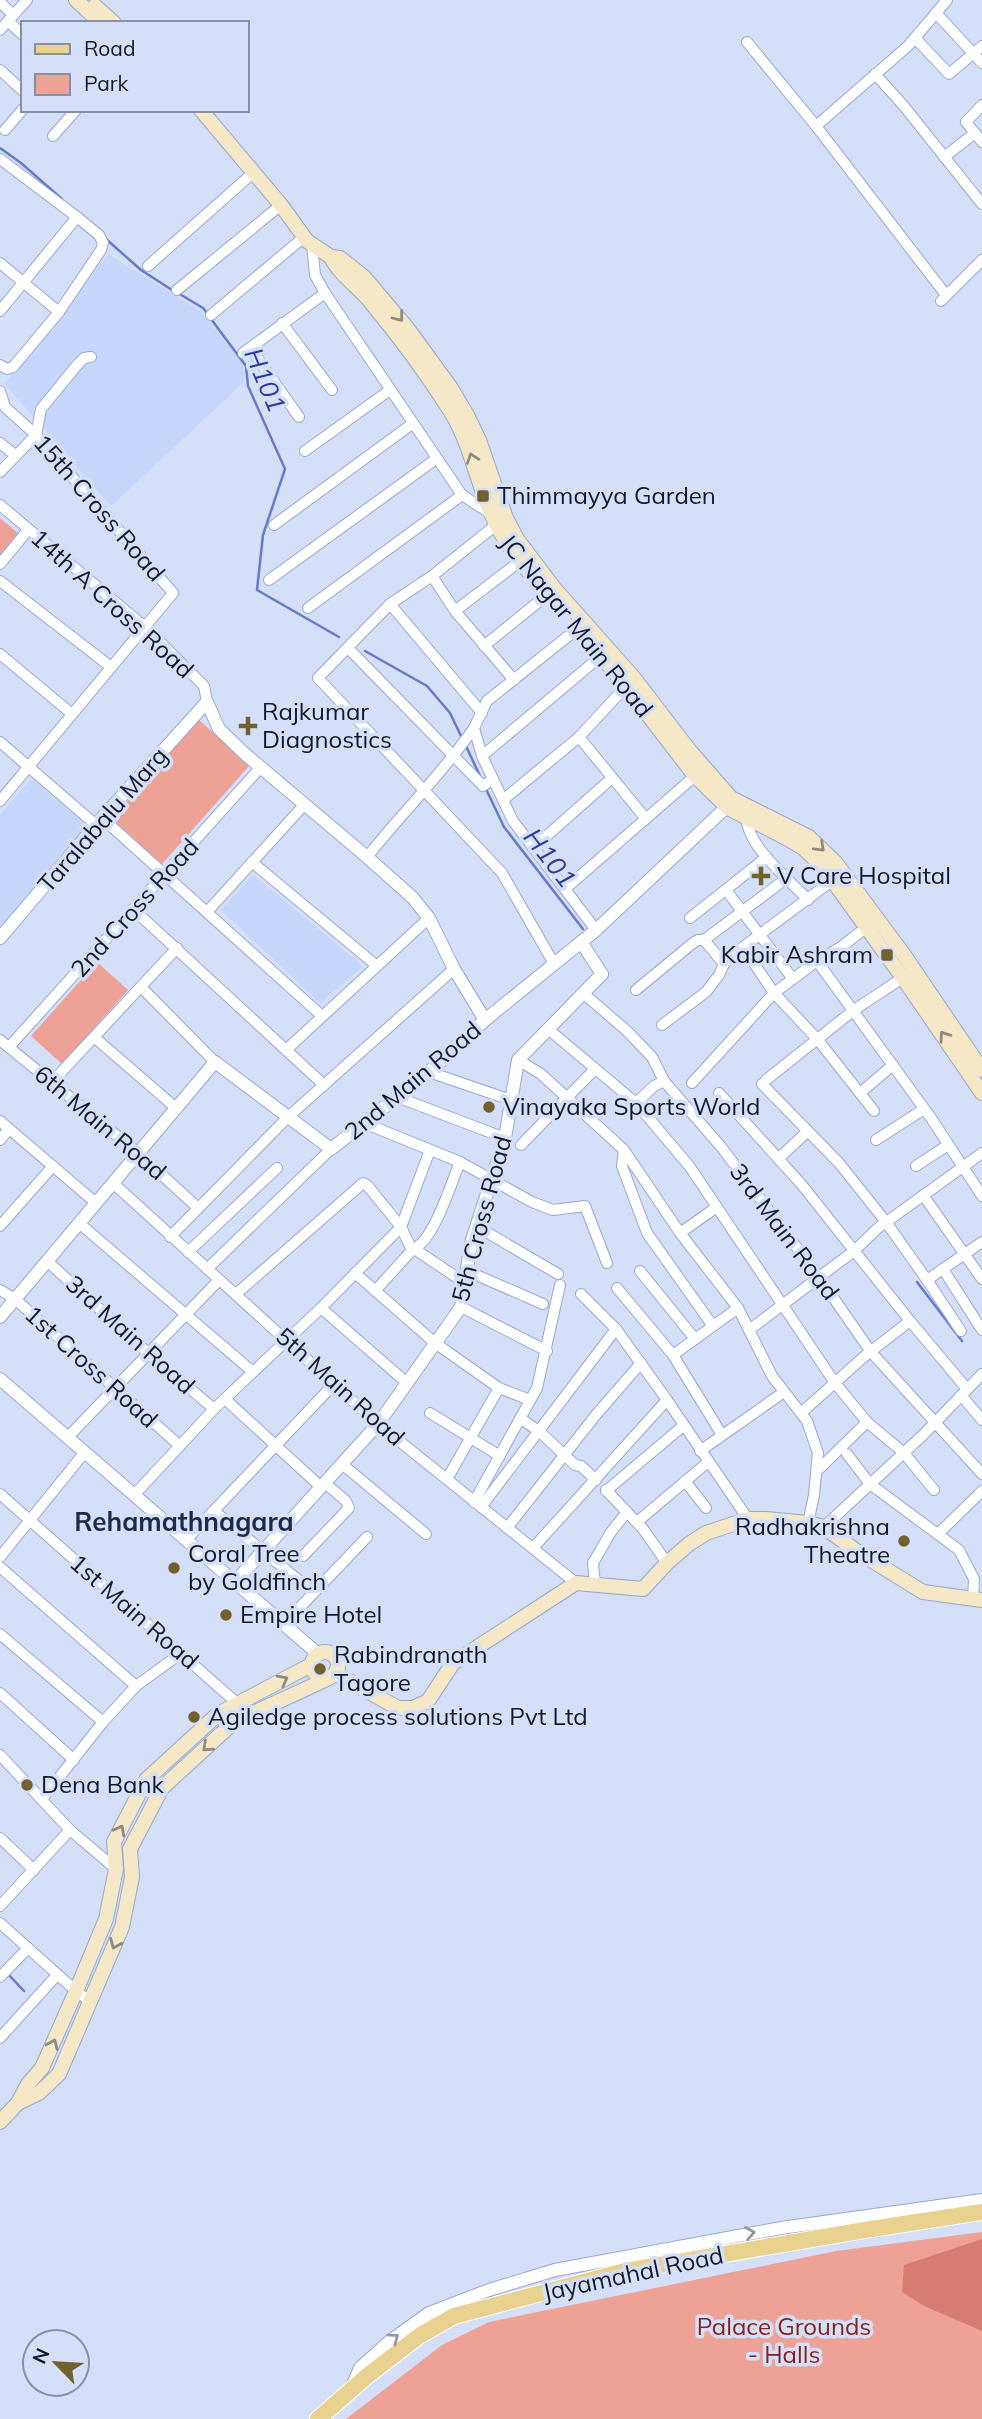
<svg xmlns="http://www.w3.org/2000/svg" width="982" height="2419" font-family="Mulish,sans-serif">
<rect width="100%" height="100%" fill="#d5dff8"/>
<g fill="#c7d6fd">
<path d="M108 254 200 311 244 365V382L111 506 5 384Z"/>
<path d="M32 778 88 827 0 927V815Z"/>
<path d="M253 875 363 966 320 1003 221 910Z"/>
</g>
<g fill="#eea296">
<path d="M0 518 19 534 0 556Z"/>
<path d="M199 720 250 765 162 864 112 819Z"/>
<path d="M97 962 128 990 62 1064 31 1036Z"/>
<path d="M982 2232V2419H346L442 2345 489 2322 836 2251Z"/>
</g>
<path fill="#d77d71" d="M982 2239V2331L924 2306 902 2292 904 2265Z"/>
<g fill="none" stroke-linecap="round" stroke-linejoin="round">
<g stroke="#657dc6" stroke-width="2.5">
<path d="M0 148 21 163 62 199"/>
<path d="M106 239 141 270 172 290"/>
<path d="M178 293 203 308 207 313"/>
<path d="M211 319 246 366 248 386 285 469 263 535 257 590 339 637"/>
<path d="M365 651 427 686 450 713 462 738"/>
<path d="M465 744 480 776"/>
<path d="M486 789 504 827 583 929"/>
<path d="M917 1282 962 1341"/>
<path d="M7 1973 24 1991"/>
</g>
<defs>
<g id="minor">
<path d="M0 2 13 15"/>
<path d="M936 13 982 63"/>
<path d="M8 21 23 35"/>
<path d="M0 30 27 0"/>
<path d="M915 38 949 74 982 46"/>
<path d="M747 42 816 126"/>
<path d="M0 70 23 91"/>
<path d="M875 74 903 105 982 204"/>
<path d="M982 105 966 122 982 142"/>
<path d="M5 130 23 109"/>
<path d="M53 136 76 110"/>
<path d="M944 157 975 133"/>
<path d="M0 159 77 217 0 311"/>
<path d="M312 244 315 275 325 293 462 495 491 514"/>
<path d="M0 263 59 312"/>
<path d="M148 266 254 172"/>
<path d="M177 290 281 205"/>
<path d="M946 295 816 126 908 46 947 0"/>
<path d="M941 301 982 260"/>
<path d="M211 315 304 237"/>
<path d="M282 323 332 390"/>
<path d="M250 348 299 417"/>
<path d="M243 353 325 293"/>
<path d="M0 365 7 369 13 367 59 312 101 250 103 243 99 235 77 217"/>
<path d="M0 391 5 407 36 435 173 593 0 801"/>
<path d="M0 443 15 455"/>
<path d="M305 451 390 390"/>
<path d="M0 472 36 435 41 409 78 364 84 358 91 357"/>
<path d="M0 505 145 627 204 686 207 702"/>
<path d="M501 521 432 576 390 604 318 678 502 873 553 962"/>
<path d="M274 525 412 424"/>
<path d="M0 564 28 530"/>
<path d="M432 576 455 611 514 680"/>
<path d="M269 580 436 459"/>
<path d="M0 581 111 667"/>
<path d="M390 604 482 713"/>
<path d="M308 608 462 495"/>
<path d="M455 611 519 562"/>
<path d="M582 625 487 701 474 728 482 756 513 821 596 930"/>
<path d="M484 646 548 594"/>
<path d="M348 648 483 786 493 779"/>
<path d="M0 654 72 714"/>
<path d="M579 737 646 819"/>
<path d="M0 742 96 825"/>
<path d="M482 756 601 656"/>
<path d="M503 800 579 737 631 681"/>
<path d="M746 815C747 847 786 876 808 900"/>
<path d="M102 818 322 1016"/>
<path d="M533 848 612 778"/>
<path d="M367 857C402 813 442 774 474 728"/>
<path d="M252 862 377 966"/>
<path d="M565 889 695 776"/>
<path d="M726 890 793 979"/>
<path d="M133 909 324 1085"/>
<path d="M207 912 304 805"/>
<path d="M690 918 767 857"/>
<path d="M704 940 724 964"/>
<path d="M743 947 774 993 818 1040 874 1111"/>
<path d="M817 961 931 1118 982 1196"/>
<path d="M141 987 215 1062"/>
<path d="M636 990 693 943 698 940H704L787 878"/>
<path d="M583 993 627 1031 652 1057 664 1081 722 1148 819 1277 871 1352 982 1474"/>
<path d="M662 1025 706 992 719 975 724 964 743 947 833 880"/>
<path d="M548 1029 636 1103 690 1167 835 1383 867 1422 904 1453 934 1490"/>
<path d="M94 1037 176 1108"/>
<path d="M0 1040 138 1153 198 1208"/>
<path d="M9 1047 260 768"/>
<path d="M286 1050 429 918"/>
<path d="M518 1060 541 1074 624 1150 680 1233 738 1308 772 1376 807 1421 818 1453 814 1495 808 1523"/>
<path d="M429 1072 511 1100"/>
<path d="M766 1080 854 1010 907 975"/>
<path d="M52 1082 177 948"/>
<path d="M692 1083 774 993 817 961 841 947 872 923"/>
<path d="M762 1084 839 1163 886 1222 927 1280 982 1242"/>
<path d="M719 1093 802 1185 910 1321"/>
<path d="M860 1093 893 1065"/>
<path d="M397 1097 505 1138"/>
<path d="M636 1103 654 1086 664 1081"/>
<path d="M0 1121 96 1203"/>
<path d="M364 1123 460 1162C451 1183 434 1241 413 1249L375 1291"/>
<path d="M0 1140 9 1129"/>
<path d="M876 1140 924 1109"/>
<path d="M521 1145 595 1069"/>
<path d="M624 1150 622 1166 647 1233 713 1326"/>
<path d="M779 1158 807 1132"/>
<path d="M460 1162 532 1202 553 1210 585 1206 607 1263"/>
<path d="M916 1166 948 1145"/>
<path d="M113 1183 378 1424 576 1583"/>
<path d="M923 1195 982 1279"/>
<path d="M79 1223 253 1372"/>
<path d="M0 1226 53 1166"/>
<path d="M476 1226 558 1274"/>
<path d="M680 1233 717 1207"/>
<path d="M170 1237 288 1117 454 969"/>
<path d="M188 1252 277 1168"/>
<path d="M47 1261 149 1354 214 1409"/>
<path d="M207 1269 331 1149"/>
<path d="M943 1269 982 1330"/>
<path d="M467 1271 543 1304"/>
<path d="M640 1271 695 1339"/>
<path d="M355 1273 435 1343 499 1388 530 1400"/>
<path d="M927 1280 961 1331"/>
<path d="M617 1288 673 1355"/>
<path d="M0 1290 15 1299 180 1446"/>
<path d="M236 1294 363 1183 367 1185 401 1227 410 1246 465 1283"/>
<path d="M581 1294 616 1329 667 1400 748 1519"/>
<path d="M461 1307 547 1351"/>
<path d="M321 1308 407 1383"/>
<path d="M749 1330 854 1251 878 1228 982 1153"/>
<path d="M961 1395 982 1420"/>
<path d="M225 1399 321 1487"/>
<path d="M430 1413 500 1456"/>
<path d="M801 1413 866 1355 910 1321 967 1389"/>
<path d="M520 1418 540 1432 575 1465 581 1466 596 1480"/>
<path d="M722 1435 673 1355 738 1308"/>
<path d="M68 1437 219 1280"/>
<path d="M700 1451 784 1392"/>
<path d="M847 1454 870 1484 959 1550 974 1579 973 1600"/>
<path d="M342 1464 426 1534"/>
<path d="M817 1471 867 1422"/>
<path d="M447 1479 499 1388"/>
<path d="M685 1481 706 1508"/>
<path d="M606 1490 643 1529 667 1563"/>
<path d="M606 1491 683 1426"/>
<path d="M0 1494 238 1704"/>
<path d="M135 1494 214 1409 321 1308 401 1227 430 1150"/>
<path d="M474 1502 537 1388 560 1285"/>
<path d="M481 1507 616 1329"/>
<path d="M214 1511 313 1592"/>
<path d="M637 1522 708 1462"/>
<path d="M824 1527 923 1435 982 1374"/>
<path d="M507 1528 595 1416 641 1363"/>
<path d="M938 1534 982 1491"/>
<path d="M186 1540 334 1384"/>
<path d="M533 1548 667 1400"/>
<path d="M303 1556 349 1508 346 1501 325 1483"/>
<path d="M0 1557 85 1452"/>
<path d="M0 1567 136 1686"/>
<path d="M595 1584 593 1563 611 1532 627 1512"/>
<path d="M284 1624 367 1537"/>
<path d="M0 1634 103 1722"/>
<path d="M0 1693 74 1760"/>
<path d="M0 1755 70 1830"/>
<path d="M42 1799 103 1722 136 1686 180 1654"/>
<path d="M0 1838 34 1870"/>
<path d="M0 1906 70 1830 116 1869"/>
<path d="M0 1923 76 1991 90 2001"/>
<path d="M0 1977 28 1948"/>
<path d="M0 2038 57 1975"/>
</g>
<g id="tertiary">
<path d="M0 938 102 818 207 702 219 729 245 754 367 857 412 897 429 918 454 969 485 1020"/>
<path d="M0 1317 215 1062 331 1149 429 1072 485 1020 596 930 733 801"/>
<path d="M0 1379 317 1653"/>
<path d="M235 1582 378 1424 461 1307 471 1243 505 1138 518 1060 602 974 581 942"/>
<path d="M351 2389 360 2368 390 2341 429 2313 489 2290 555 2270 781 2228 982 2200"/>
</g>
<g id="secondary">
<path d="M76 0 101 23"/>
<path d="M95 6 114 23"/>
<path d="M201 110 281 205 307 241 331 257 340 258 364 277 408 329 451 388 467 415 479 440 506 518 517 539 554 588 634 678 690 751 731 798 809 837 835 862 904 955 982 1070"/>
<path d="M331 257C339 274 357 286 369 300 398 335 427 374 451 412 470 443 476 478 490 511 503 543 525 568 547 593"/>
<path d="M577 627 625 685 695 776 728 808 788 839 803 848 822 866 903 978 982 1093"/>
<circle cx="325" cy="1665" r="13"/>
<path d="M337 1670 340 1676 398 1708H413L428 1701 453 1663 576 1583 643 1589 667 1563 689 1544 706 1533 748 1519H766L808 1523 824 1527 855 1550 923 1592 982 1600"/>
<path d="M18 2103 39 2093 59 2074 122 1927 132 1877 130 1849 162 1788 234 1722 329 1678"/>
<path d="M0 2122 18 2103 28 2084 42 2068 76 1991 106 1919 116 1869 114 1842 146 1780 218 1714 311 1665"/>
</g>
<path id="primary" d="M318 2419 367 2376 419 2336 454 2316 625 2271 865 2230 982 2212"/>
</defs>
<use href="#minor" stroke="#98a8cf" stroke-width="12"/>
<use href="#tertiary" stroke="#98a8cf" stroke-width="14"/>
<use href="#secondary" stroke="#98a8cf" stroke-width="16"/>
<use href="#primary" stroke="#fff" stroke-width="18"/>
<use href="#minor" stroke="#fff" stroke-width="10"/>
<use href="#tertiary" stroke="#fff" stroke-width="12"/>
<use href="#secondary" stroke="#f4e8c7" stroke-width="14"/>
<use href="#primary" stroke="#e9d18f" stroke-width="16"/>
</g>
<defs><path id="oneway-chevron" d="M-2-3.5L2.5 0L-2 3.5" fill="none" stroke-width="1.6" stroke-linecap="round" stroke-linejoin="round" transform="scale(1.75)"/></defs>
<g stroke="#908b80">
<use href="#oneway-chevron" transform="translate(399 317) rotate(52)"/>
<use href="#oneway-chevron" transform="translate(472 458) rotate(-109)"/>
<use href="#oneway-chevron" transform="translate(820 847) rotate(44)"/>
<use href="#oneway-chevron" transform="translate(944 1036) rotate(-125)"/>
<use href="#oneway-chevron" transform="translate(283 1680) rotate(-28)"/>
<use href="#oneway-chevron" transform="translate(207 1747) rotate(138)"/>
<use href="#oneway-chevron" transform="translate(120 1830) rotate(-62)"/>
<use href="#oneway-chevron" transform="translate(115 1944) rotate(113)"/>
<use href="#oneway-chevron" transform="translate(53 2044) rotate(-67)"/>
</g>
<g stroke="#96989f">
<use href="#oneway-chevron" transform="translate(750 2233) rotate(-9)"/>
<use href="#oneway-chevron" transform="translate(394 2338) rotate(-37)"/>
</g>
<g fill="#73602f" stroke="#d5dff8" stroke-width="2.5">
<rect x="476" y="489" width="14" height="14" rx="3.5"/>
<path d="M244.5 715.5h7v7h7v7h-7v7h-7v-7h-7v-7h7z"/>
<path d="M757.5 865.5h7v7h7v7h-7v7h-7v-7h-7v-7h7z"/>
<rect x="880" y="948" width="14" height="14" rx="3.5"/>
<circle cx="489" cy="1107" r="7"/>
<circle cx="904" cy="1541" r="7"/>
<circle cx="174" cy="1568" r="7"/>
<circle cx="226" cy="1615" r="7"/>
<circle cx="320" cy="1669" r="7"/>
<circle cx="194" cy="1717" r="7"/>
<circle cx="27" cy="1785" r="7"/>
</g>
<g text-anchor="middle" stroke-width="7" stroke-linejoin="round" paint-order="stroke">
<g font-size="24" fill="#151a29" stroke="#d5dff8" text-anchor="start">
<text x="497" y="504">Thimmayya Garden</text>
<text x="262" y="720">Rajkumar<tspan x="262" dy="28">Diagnostics</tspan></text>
<text x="777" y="884">V Care Hospital</text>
<text x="873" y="963" text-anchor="end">Kabir Ashram</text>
<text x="503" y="1115">Vinayaka Sports World</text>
<text x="890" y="1535" text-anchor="end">Radhakrishna<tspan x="890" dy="28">Theatre</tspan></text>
<text x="188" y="1562">Coral Tree<tspan x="188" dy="28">by Goldfinch</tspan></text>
<text x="240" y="1623">Empire Hotel</text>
<text x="334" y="1663">Rabindranath<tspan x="334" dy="28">Tagore</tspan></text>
<text x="208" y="1725">Agiledge process solutions Pvt Ltd</text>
<text x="41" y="1793">Dena Bank</text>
</g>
<g font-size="24" fill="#151a29" stroke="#d5dff8">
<text transform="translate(99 508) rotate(49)" y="8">15th Cross Road</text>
<text transform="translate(112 604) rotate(42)" y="8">14th A Cross Road</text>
<text transform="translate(576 626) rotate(51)" y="8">JC Nagar Main Road</text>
<text transform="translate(103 820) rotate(-49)" y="8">Taralabalu Marg</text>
<text transform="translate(135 908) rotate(-48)" y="8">2nd Cross Road</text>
<text transform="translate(413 1081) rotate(-40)" y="8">2nd Main Road</text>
<text transform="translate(100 1123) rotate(40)" y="8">6th Main Road</text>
<text transform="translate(482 1219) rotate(-75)" y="8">5th Cross Road</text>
<text transform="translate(784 1232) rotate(53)" y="8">3rd Main Road</text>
<text transform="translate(130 1335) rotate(42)" y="8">3rd Main Road</text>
<text transform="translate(91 1367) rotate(42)" y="8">1st Cross Road</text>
<text transform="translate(340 1387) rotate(42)" y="8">5th Main Road</text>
<text transform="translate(134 1612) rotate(41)" y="8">1st Main Road</text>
<text transform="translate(633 2274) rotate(-12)" y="8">Jayamahal Road</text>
</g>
<g font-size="24" fill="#8b1f19" stroke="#d5dff8">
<text x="784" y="2335">Palace Grounds<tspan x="784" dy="28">- Halls</tspan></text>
</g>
<g font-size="26" font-style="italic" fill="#293e94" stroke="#d5dff8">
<text transform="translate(265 380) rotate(67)" y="9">H101</text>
<text transform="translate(550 858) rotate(52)" y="9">H101</text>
</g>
<g font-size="26" font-weight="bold" fill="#1f2a4a" stroke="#d5dff8">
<text x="184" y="1531">Rehamathnagara</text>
</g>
</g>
<rect x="21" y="21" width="228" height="91" fill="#d5dff8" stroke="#8890a5" stroke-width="2"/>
<rect x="35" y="44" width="35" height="10" fill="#e9d18f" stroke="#8890a5" stroke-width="2"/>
<text x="84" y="56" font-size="21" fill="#151a29">Road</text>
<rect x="35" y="74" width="35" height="21" fill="#eea296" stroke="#8890a5" stroke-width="2"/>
<text x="84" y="91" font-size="21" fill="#151a29">Park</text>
<g transform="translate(56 2363) rotate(295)"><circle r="33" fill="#d5dff8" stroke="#8890a5" stroke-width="2"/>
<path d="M0-5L12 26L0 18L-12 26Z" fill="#73602f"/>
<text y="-10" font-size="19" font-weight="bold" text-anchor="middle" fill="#151a29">N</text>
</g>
</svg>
